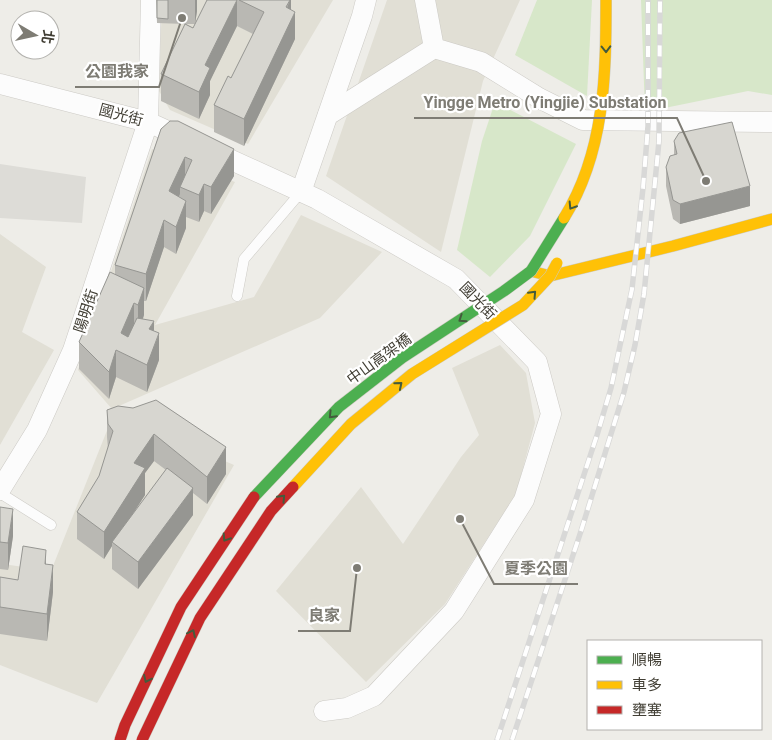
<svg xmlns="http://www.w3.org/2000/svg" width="772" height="740" font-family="Roboto,'Noto Sans TC',sans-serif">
<rect width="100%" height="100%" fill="#eeede8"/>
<g fill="#e1dfd5">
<path d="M162 0H333L248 144 170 110 159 91Z"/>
<path d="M387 0H520L483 81 441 252 326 176Z"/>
<path d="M152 149 235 182 155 325 254 297 301 215 382 252 320 318 112 409 78 370Z"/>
<path d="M0 234 46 267 22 332 54 350 0 445Z"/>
<path d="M500 345 526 373 535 423 516 494 445 604 366 682 276 591 361 487 403 544 461 457 479 435 452 368Z"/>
<path d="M114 413 234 465 97 703 0 665V516L3 564 51 571Z"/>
</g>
<g fill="#d7e7c9">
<path d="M537 0H592L587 96 515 55Z"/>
<path d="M641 0H772V95L748 91 645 112Z"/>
<path d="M495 102 576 144 530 236 490 277 457 250 482 141Z"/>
</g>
<path fill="#dddcd7" d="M0 164 86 177 82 223 0 218Z"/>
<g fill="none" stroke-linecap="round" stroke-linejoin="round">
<defs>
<g id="lane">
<path d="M237 296 244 259 301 192"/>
<path d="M0 493 51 525"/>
</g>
<g id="street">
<path d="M425 0 434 48 481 62 539 98 583 120 772 122"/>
<path d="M0 84 148 122 317 199 456 279 537 362 551 414 524 500 454 611 374 696 347 708 324 711"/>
<path d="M328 115 434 48"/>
<path d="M301 192 362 16 366 0"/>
<path d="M0 490 37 430 73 350 148 122 151 0"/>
</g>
<path id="slow" d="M531 271 550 276 673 246 772 219"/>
</defs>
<use href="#lane" stroke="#cccac5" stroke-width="11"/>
<use href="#street" stroke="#cccac5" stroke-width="21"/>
<use href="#slow" stroke="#cccabf" stroke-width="12"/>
<use href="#lane" stroke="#fcfcfc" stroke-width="10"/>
<use href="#street" stroke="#fcfcfc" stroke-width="20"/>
<use href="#slow" stroke="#ffc107" stroke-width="11"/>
<defs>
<g id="rail">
<path d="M497 740 597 435 611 388 632 289 643 188 648 126V0"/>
<path d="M512 740 581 531 624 392 635 345 644 294 659 141 660 0"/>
</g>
</defs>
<use href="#rail" stroke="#d8d8d7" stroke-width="5.5"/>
<use href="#rail" stroke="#fff" stroke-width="4" stroke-dasharray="11" stroke-linecap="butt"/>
<defs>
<path id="fast-bridge" d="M254 497 339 407 402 358 504 291 531 271 564 218"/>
<g id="slow-bridge">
<path d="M564 218C605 152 606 75 606 0"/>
<path d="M293 487 351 424 412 374 523 305 550 276 557 263"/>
</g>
<g id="jam-bridge">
<path d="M120 740 125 725 181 607 254 497"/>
<path d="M142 740 200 618 271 511 293 487"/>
</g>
</defs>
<use href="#fast-bridge" stroke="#cccabf" stroke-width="12" stroke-linecap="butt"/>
<use href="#slow-bridge" stroke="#cccabf" stroke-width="12" stroke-linecap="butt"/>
<use href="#jam-bridge" stroke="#cccabf" stroke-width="12" stroke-linecap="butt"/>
<use href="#fast-bridge" stroke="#4caf50" stroke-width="11"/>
<use href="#slow-bridge" stroke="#ffc107" stroke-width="11"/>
<use href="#jam-bridge" stroke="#c62828" stroke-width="11"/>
</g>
<g fill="#b9b8b3" fill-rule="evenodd">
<path d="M156 0H197V11L195 24H186L193 28 207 0H291V10L295 39 244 146 214 132V105L231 78 253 34 237 26 210 81V95L199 119 161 101V74L185 24 157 23Z"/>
<path d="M161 129 234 176 211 214 204 211 199 222 186 217V228L176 254 164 247 146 301H144V315L143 319 154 331 159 360 147 392 116 377 109 399 79 369V342L115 275V265Z"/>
<path d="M674 141 750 206 680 224 673 219 666 186V167L674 155Z"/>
<path d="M118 406 226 474 207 504 193 493V515L138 589 112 569V546L104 559 77 539V512L99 476 108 449 107 437V410ZM154 461 166 470 131 517 145 495V473Z"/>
<path d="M0 507 13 536 8 570 0 569Z"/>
<path d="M46 564 53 592 47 641 0 634V577L18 580Z"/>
</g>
<g fill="#969692">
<path d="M195 0H197V11L195 24Z"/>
<path d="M237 0V26L210 81V95L199 119V92L205 65Z"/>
<path d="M290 0H291V20L295 12V39L244 146V119Z"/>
<path d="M234 149V176L211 214V187Z"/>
<path d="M185 157V184L180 187V194L169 218V191Z"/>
<path d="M204 184V211L199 222V195Z"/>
<path d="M750 186V206L680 224V204Z"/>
<path d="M186 201V228L176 254V227Z"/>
<path d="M164 220V247L146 301V274Z"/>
<path d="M144 288V315L138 332V305Z"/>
<path d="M134 303V330L123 354 121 333Z"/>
<path d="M154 321V347L159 333V360L147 392V365L149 329Z"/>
<path d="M116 350V377L109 399V372Z"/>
<path d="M154 434V461L145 473V495L114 543 112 542V546L104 559V532L134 463Z"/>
<path d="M226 447V474L207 504V477Z"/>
<path d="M193 488V515L138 589V562Z"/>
<path d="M13 509V536L8 570V543Z"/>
<path d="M46 550V577L45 564Z"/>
<path d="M53 565V592L47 641V614Z"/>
</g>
<g fill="#d7d6d0" stroke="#969692">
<path d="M157 0H168V19L157 18Z"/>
<path d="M207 0H237L205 65 210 68 199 92 161 74 185 24 193 28Z"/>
<path d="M239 0H290L286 7 295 12 244 119 214 105 228 76 231 78 264 12Z"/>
<path d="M170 121H178L234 149 211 187 204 184 199 195 180 187 192 160 185 157 169 191 186 201 176 227 164 220 146 274 115 265 161 129Z"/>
<path d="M732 122 750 186 680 204 673 200 666 167 670 156 677 154 674 141 679 133Z"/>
<path d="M110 272 144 288 138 305 134 303 121 333 128 337 137 318 154 321 149 329 159 333 147 365 116 350 109 372 79 342Z"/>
<path d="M156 400 226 447 207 477 154 434 134 463 145 468 104 532 77 512 99 476 113 431 108 424 107 410 118 406 133 408Z"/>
<path d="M167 468 193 488 138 562 112 542Z"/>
<path d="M0 507 13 509 8 543 0 542Z"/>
<path d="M23 546 46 550 45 564 53 565 47 614 0 607V577L18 580Z"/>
</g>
<defs><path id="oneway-chevron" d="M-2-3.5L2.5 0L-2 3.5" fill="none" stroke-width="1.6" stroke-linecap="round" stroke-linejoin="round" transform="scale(1.25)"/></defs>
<g stroke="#445b3c">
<use href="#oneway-chevron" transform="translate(606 49) rotate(89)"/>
<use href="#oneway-chevron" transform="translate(572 206) rotate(122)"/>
<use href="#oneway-chevron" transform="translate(533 294) rotate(-47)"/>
<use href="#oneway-chevron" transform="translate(462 319) rotate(146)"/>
<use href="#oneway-chevron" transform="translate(399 385) rotate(-40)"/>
<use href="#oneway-chevron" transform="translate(332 415) rotate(134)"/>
<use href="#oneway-chevron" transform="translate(282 498) rotate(-47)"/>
<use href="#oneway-chevron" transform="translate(226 538) rotate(123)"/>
<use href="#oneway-chevron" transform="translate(192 633) rotate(-64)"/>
<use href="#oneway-chevron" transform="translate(147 679) rotate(115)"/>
</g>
<g text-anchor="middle" stroke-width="4.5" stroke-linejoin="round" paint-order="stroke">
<g font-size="15" fill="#423f35" stroke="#fff">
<text transform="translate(121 115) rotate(15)" y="5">國光街</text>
<text transform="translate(478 301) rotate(46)" y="5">國光街</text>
<text transform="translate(86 311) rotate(-72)" y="5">陽明街</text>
<text transform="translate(379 359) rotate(-36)" y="5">中山高架橋</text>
</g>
</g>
<path fill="none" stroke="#7e7c74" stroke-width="2" d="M182 18L159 87H75M706 181L677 118H414M460 519L494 584H578M357 568L350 631H298"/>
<g fill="#7e7c74" stroke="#fff" stroke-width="2">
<circle cx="182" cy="18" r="5"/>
<circle cx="706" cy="181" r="5"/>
<circle cx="460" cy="519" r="5"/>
<circle cx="357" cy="568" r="5"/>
</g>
<g font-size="16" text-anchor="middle" font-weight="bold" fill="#7e7c74" stroke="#fff" stroke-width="4.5" stroke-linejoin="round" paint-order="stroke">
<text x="117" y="77">公園我家</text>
<text x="545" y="108">Yingge Metro (Yingjie) Substation</text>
<text x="536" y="574">夏季公園</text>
<text x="324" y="621">良家</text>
</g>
<rect x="587" y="640" width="175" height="90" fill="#ffffff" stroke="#b3b2ae"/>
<rect x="597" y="656" width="25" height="8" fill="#4caf50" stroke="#b3b2ae"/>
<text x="632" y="665" font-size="15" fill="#423f35">順暢</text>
<rect x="597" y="681" width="25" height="8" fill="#ffc107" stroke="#b3b2ae"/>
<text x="632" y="690" font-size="15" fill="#423f35">車多</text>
<rect x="597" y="706" width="25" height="8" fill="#c62828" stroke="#b3b2ae"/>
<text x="632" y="715" font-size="15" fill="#423f35">壅塞</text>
<g transform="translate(35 35) rotate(99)"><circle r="24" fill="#ffffff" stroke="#b3b2ae"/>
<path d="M0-4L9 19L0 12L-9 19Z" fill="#7e7c74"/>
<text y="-8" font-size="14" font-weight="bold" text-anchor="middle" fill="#423f35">北</text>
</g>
</svg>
